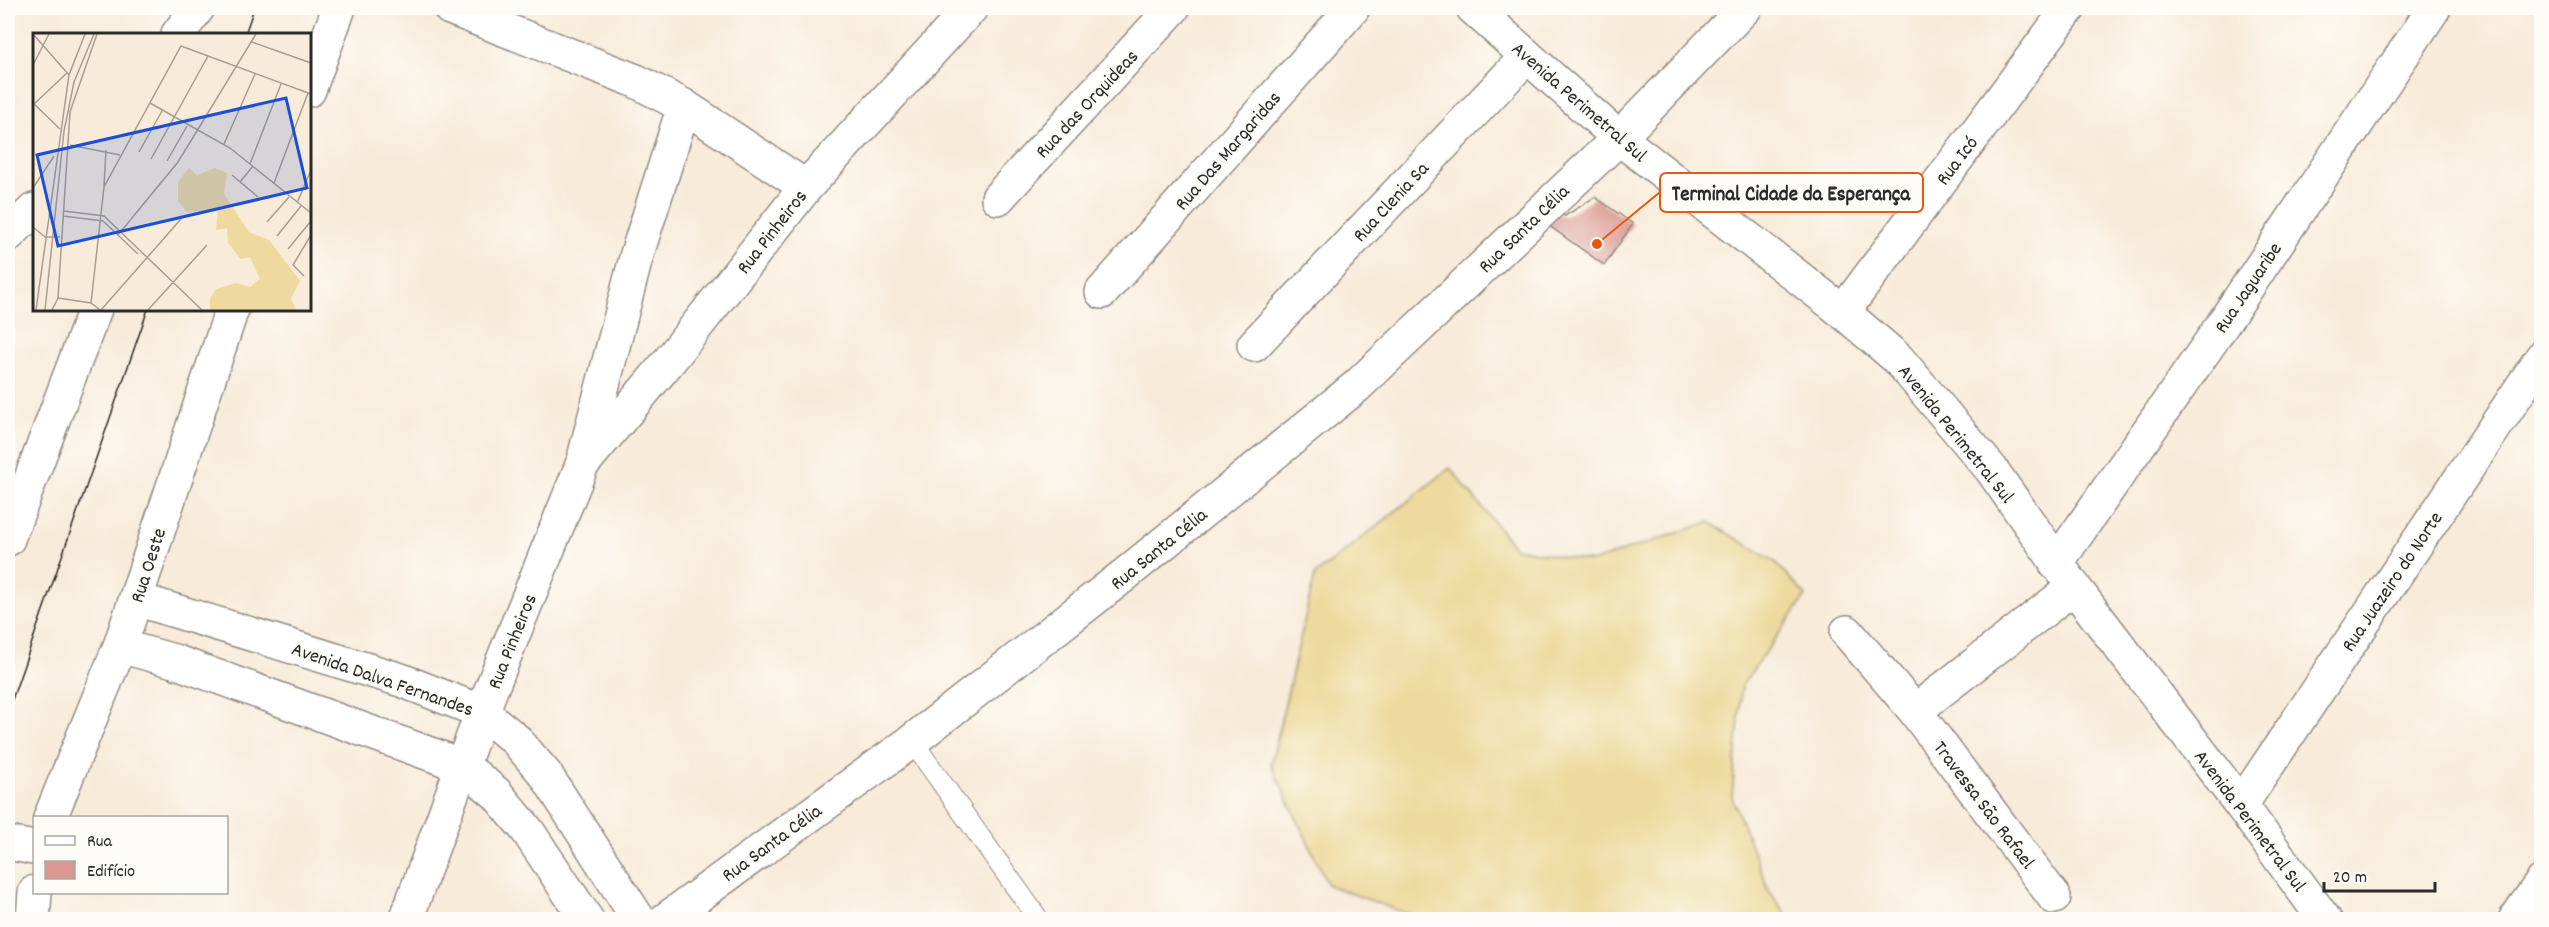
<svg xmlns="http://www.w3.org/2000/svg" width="2549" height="927" font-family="Dekko,sans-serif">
<rect width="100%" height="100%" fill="#fdfcf7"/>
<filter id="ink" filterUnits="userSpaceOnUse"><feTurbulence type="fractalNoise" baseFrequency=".0167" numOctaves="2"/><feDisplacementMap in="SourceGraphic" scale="12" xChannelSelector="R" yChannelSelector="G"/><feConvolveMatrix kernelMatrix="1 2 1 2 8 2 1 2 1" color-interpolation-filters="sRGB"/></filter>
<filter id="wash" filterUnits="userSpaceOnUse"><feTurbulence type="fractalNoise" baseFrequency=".008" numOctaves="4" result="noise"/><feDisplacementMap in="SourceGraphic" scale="24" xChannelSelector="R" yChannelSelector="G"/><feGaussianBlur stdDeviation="1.35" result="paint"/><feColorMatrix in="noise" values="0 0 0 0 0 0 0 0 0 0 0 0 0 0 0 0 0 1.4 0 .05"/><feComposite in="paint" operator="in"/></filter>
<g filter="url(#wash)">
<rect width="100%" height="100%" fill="#f8ebd9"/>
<path fill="#eeda9e" stroke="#8c8264" stroke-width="1.5" d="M1450 468 1515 548 1592 562 1709 522 1774 561 1806 596 1742 685 1732 797 1769 891 1790 919 1588 920 1565 912 1541 919H1421L1328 885 1271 764 1315 575Z"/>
<g id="blocks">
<path fill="#da9890" d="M1595 197 1633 224 1604 265 1544 222 1551 212 1565 216Z"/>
</g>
</g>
<g filter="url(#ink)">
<use href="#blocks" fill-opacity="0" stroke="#928b82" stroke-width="1.5"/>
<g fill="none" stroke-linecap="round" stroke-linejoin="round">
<defs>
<path id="lane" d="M912 741 1039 920"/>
<g id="street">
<path d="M450 8 636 81 684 106 806 187"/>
<path d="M1473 8 1619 138 1843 312 1898 359 1991 469 2074 587 2241 805 2325 920"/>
<path d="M309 90 339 8"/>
<path d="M998 198 1173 8"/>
<path d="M1102 292 1353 8"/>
<path d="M1843 312 2069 8"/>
<path d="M1254 345 1527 56"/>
<path d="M585 454 637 254 684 106"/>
<path d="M8 539 95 309"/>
<path d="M2056 564 2212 340 2434 8"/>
<path d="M136 599 401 680 482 712 516 740 546 775 639 920"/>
<path d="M1847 632 1915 711 2054 897"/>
<path d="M120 646 174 661 463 766 496 793 527 830 587 920"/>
<path d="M1915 711 2074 587"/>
<path d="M2241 805 2542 357"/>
<path d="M50 818 120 646 232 309"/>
<path d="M8 843 34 848"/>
<path d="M33 920 35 892"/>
<path d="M406 920 482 712 582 465 670 360 806 187 971 8"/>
<path d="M665 920 912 741 1122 577 1357 386 1619 138 1745 8"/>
<path d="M2515 920 2542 882"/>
</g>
<g id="secondary">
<path d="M178 34 198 8"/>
<path d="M8 235 34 210"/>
</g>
</defs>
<use href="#lane" stroke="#928b82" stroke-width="22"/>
<use href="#street" stroke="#928b82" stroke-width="36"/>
<use href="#secondary" stroke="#928b82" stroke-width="36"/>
<use href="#lane" stroke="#fff" stroke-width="20"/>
<use href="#street" stroke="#fff" stroke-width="33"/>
<use href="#secondary" stroke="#fff" stroke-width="33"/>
<g stroke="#2b2b2b" stroke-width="1.5">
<path d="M245 34 254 8"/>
<path d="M8 711 148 309"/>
</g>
</g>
</g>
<g text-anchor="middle" stroke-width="4.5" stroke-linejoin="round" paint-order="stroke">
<g font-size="20" fill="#2b2b2b" stroke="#fdfcf7">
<text transform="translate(1580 101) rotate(41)" y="7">Avenida Perimetral Sul</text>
<text transform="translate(1086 103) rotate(-47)" y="7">Rua das Orquideas</text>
<text transform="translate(1227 150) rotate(-49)" y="7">Rua Das Margaridas</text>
<text transform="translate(1956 160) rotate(-53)" y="7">Rua Icó</text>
<text transform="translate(1390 201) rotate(-47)" y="7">Rua Clenia Sa</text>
<text transform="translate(1523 228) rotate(-44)" y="7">Rua Santa Célia</text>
<text transform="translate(771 231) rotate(-52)" y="7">Rua Pinheiros</text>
<text transform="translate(2247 287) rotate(-56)" y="7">Rua Jaguaribe</text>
<text transform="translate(1957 433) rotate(51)" y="7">Avenida Perimetral Sul</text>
<text transform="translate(1158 548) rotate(-39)" y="7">Rua Santa Célia</text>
<text transform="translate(147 565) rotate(-72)" y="7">Rua Oeste</text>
<text transform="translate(2391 581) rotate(-56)" y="7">Rua Juazeiro do Norte</text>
<text transform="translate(511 641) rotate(-68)" y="7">Rua Pinheiros</text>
<text transform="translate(383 678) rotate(19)" y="7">Avenida Dalva Fernandes</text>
<text transform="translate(1985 804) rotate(53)" y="7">Travessa São Rafael</text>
<text transform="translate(2251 820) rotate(53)" y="7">Avenida Perimetral Sul</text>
<text transform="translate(771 842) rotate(-36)" y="7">Rua Santa Célia</text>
</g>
</g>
<g transform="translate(33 33)">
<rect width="278" height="278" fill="#f8ebd9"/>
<path d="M156 135 164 142 182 135 194 140 191 161 216 199 236 207 267 248 258 265 263 277H177V265L183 256 203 250 217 254 227 246 217 224 208 226 195 210 194 195 183 197 185 177 154 179 145 168V149Z" fill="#eeda9e"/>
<path fill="none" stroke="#a69e93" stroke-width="1.5" d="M0 1 36 42M219 9 278 30M0 32 16 1M0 70 27 96M117 70 197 115 278 180M1 71 34 40M191 111 222 41M37 112 87 122M106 119 129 78M118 126 175 23M134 128 154 93M217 131 248 51M199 142 225 164M207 149 220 133M241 150 275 60M71 153 73 117M0 155 21 123M264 170 278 137M31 178 71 183 169 277M30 183 70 188 105 221M234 189 256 164M0 194 12 204H27M85 202 145 129 223 1M244 203 268 173M255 216 278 188M271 243 260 232 278 202M25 265 58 270 67 277M58 270 71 154 148 13 278 61M3 277 36 42 52 1M12 277 31 98 41 49 61 1M19 277 25 265 37 79 64 1M68 277 148 186M115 277 174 212"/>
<path fill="#1d4ed8" fill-opacity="0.15" stroke="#1d4ed8" stroke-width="3" d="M253 65 274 155 25 213 4 122Z"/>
<rect width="278" height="278" fill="none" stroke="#2b2b2b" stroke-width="3"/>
</g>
<path fill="none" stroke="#e8590c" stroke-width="2" d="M1597 244L1660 192"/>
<circle fill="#e8590c" stroke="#fdfcf7" stroke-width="2" cx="1597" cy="244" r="6"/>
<rect fill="#fdfcf7" stroke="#e8590c" stroke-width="2" x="1660" y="173" width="263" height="39" rx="6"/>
<g font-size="21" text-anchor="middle" font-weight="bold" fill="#2b2b2b">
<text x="1791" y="200">Terminal Cidade da Esperança</text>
</g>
<rect width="2549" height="927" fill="none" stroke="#fdfcf7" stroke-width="30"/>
<rect x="33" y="816" width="195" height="78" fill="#fdfcf7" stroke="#a9a8a5" stroke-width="1.5"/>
<rect x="45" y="836" width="30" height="9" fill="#ffffff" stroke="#a9a8a5" stroke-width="1.5"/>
<text x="87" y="846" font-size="18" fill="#2b2b2b">Rua</text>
<rect x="45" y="861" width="30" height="18" fill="#da9890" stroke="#a9a8a5" stroke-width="1.5"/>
<text x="87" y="876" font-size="18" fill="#2b2b2b">Edifício</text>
<path d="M2324 882v9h111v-9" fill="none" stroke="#2b2b2b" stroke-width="3"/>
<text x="2333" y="882" font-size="18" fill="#2b2b2b" stroke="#fdfcf7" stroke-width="4.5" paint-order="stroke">20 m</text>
</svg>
